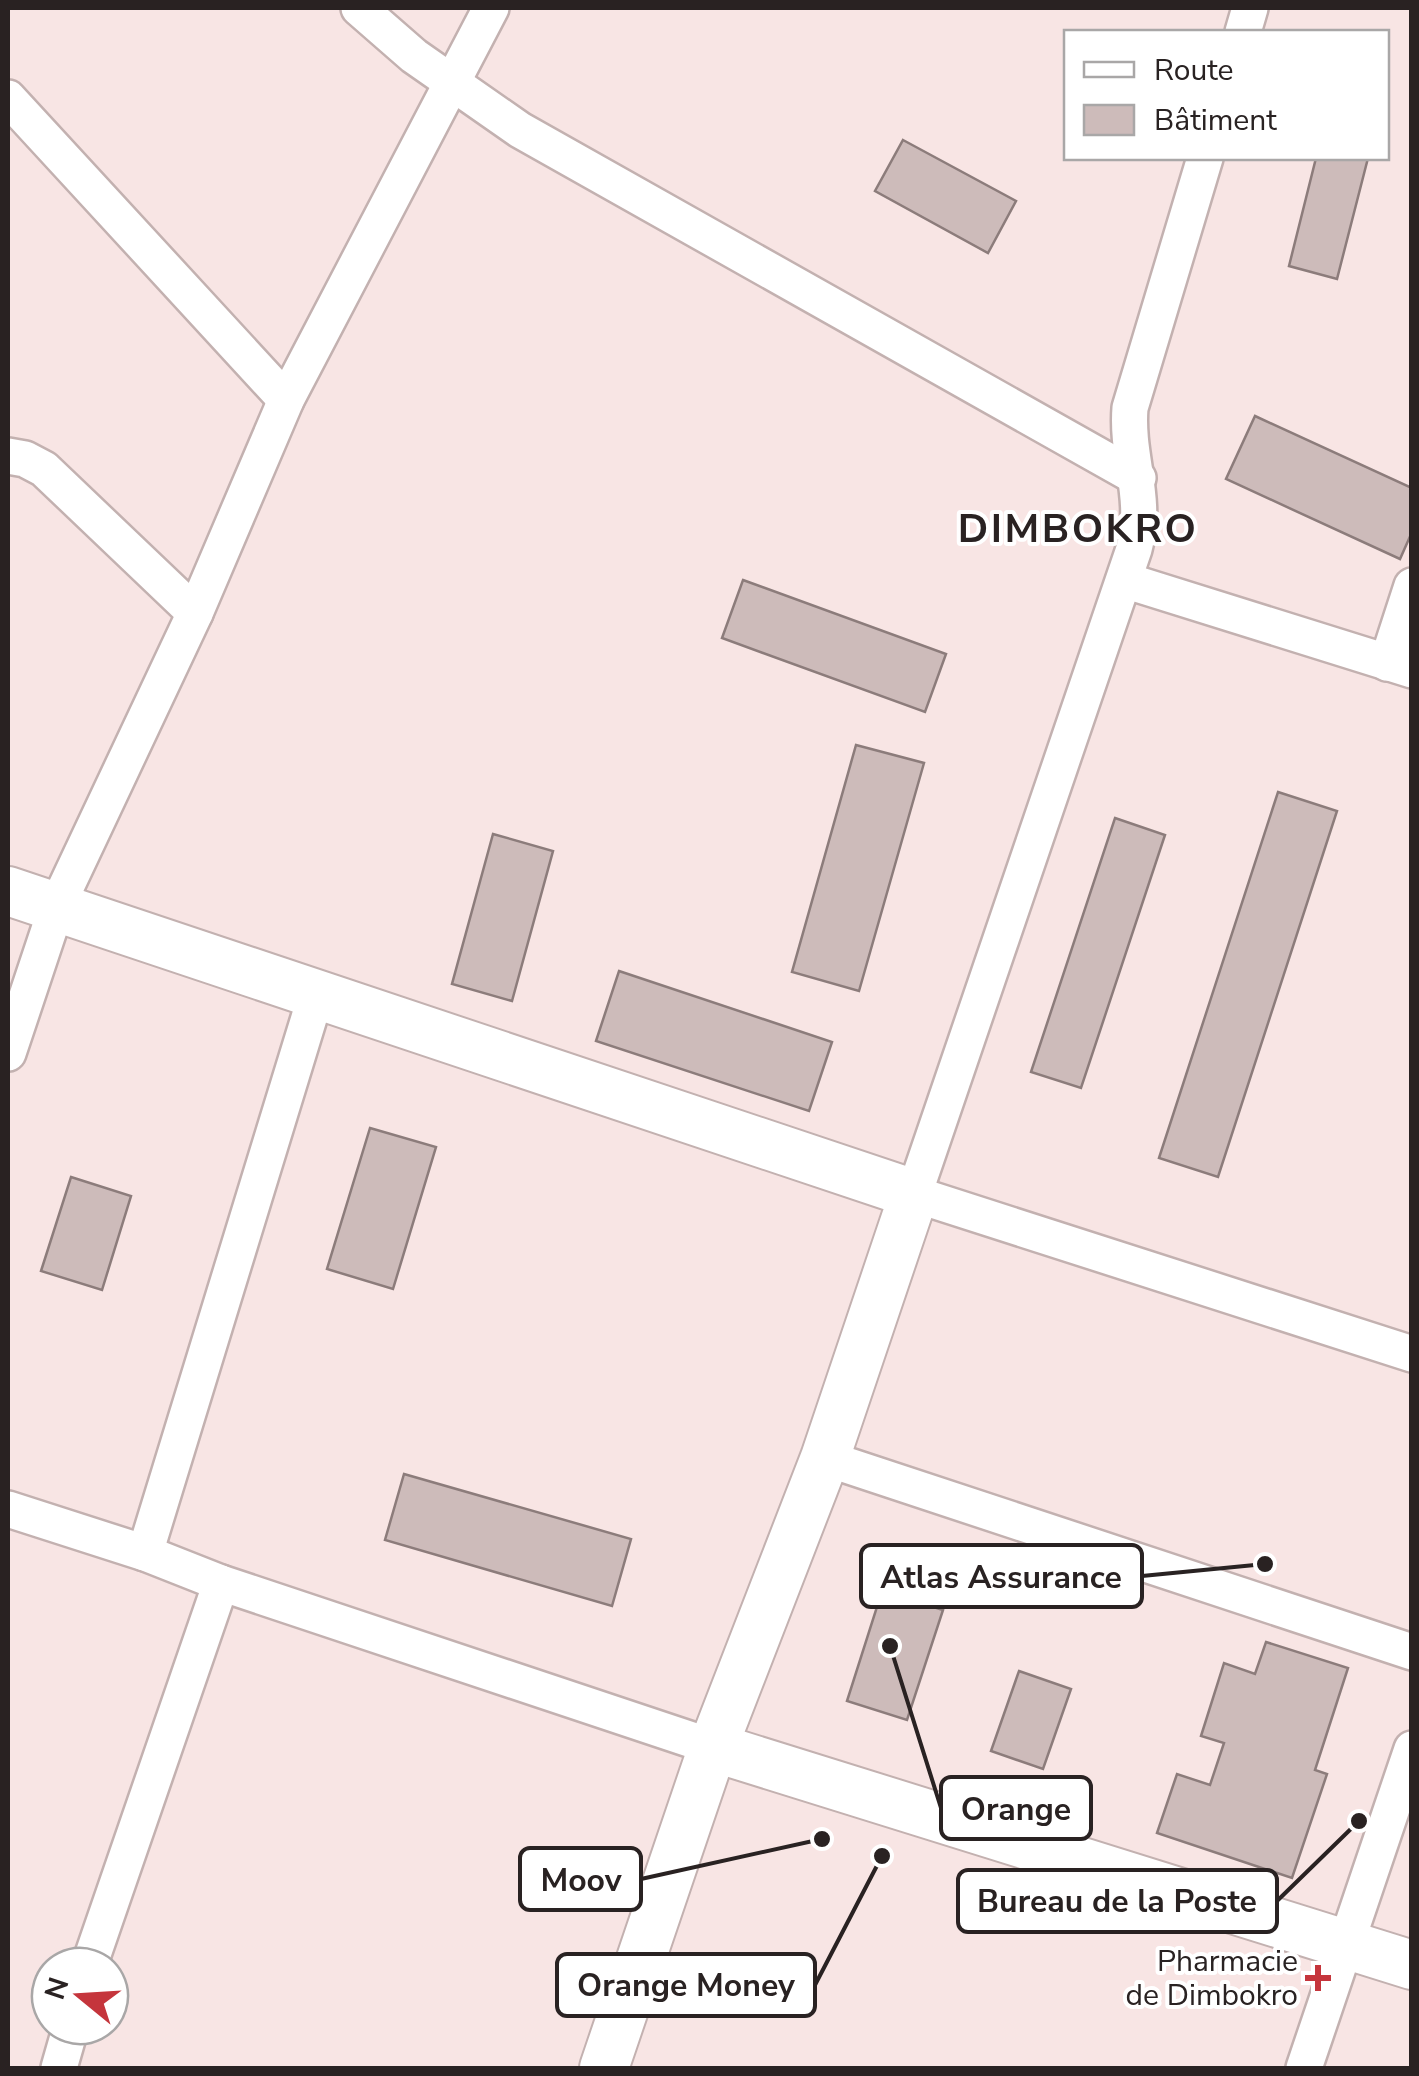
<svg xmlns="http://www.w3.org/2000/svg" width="1419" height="2076" font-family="'Nunito Sans',sans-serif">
<rect width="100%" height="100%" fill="#f8e5e4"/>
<g fill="#cdbbba" stroke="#8c7c7b" stroke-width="2.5">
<path d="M903 140 1016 201 988 253 875 191Z"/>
<path d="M1316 158H1368L1337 279 1289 266Z"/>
<path d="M1255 416 1412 488V532L1400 559 1226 479Z"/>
<path d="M743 580 946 654 925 712 722 638Z"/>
<path d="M856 745 924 763 859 991 792 972Z"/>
<path d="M1278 792 1337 811 1218 1177 1159 1158Z"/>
<path d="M1115 818 1165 835 1081 1088 1031 1072Z"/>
<path d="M493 834 553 851 512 1001 452 984Z"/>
<path d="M619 971 832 1042 809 1111 596 1041Z"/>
<path d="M370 1128 436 1147 393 1289 327 1269Z"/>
<path d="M71 1177 131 1196 102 1290 41 1271Z"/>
<path d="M404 1474 631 1539 612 1606 385 1540Z"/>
<path d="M882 1591 943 1610 907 1720 847 1701Z"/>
<path d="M1266 1642 1348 1668 1315 1770 1327 1774 1292 1878 1157 1833 1177 1774 1210 1785 1224 1743 1201 1736 1224 1663 1255 1674Z"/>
<path d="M1019 1671 1071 1689 1043 1769 991 1751Z"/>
</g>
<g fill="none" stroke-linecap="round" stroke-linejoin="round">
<defs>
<g id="minor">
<path d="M359 8 414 56 520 130 1138 478"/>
<path d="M1243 32 1250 8"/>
<path d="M8 98 286 400"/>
<path d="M1205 158 1130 408C1126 458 1148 498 1134 549L914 1194 1412 1354"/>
<path d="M8 456 25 459 44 469 195 613"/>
<path d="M1124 580 1412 670"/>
<path d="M1387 663 1412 586"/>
<path d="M8 1053 57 906 195 613 286 400 491 8"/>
<path d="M825 1458 1412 1652"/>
<path d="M8 1509 145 1553 221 1583 713 1747"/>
<path d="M145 1553 317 992"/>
<path d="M89 1966 221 1583"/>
<path d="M59 2068 71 2026"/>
<path d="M1304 2068 1412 1749"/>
</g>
<g id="secondary">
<path d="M8 891 914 1194 825 1458 713 1747 604 2068"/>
<path d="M713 1747 1412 1965"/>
</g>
</defs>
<use href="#minor" stroke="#c3b1b0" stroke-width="40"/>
<use href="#secondary" stroke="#c3b1b0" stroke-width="52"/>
<use href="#minor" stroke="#fff" stroke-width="35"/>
<use href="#secondary" stroke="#fff" stroke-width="48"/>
</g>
<path fill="#c5353c" stroke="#fff" stroke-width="4" d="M1313 1963h10v10h10v10h-10v10h-10v-10h-10v-10h10z"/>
<g text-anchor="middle" stroke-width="8" stroke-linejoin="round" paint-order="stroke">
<g font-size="30" fill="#292222" stroke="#fff" text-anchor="end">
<text x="1298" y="1971">Pharmacie<tspan x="1298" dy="34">de Dimbokro</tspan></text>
</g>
<g font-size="40" font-weight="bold" letter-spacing="2.5" fill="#292222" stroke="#fff">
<text x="1078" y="542">DIMBOKRO</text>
</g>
</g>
<path fill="none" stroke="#292222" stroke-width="4" d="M1265 1564L1142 1576M890 1646L941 1808M822 1839L641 1879M1359 1821L1277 1901M882 1856L815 1985"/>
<g fill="#292222" stroke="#fff" stroke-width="4">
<circle cx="1265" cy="1564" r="10"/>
<circle cx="890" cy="1646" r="10"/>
<circle cx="822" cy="1839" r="10"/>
<circle cx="1359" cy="1821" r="10"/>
<circle cx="882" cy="1856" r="10"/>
</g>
<g fill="#fff" stroke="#292222" stroke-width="4">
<rect x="861" y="1545" width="281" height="62" rx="10"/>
<rect x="941" y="1777" width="150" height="62" rx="10"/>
<rect x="520" y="1848" width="121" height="62" rx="10"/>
<rect x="958" y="1870" width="319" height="62" rx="10"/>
<rect x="557" y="1954" width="258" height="62" rx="10"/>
</g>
<g font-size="32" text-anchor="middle" font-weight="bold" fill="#292222">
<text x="1001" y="1588">Atlas Assurance</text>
<text x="1016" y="1820">Orange</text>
<text x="581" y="1891">Moov</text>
<text x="1117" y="1912">Bureau de la Poste</text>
<text x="686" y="1996">Orange Money</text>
</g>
<rect width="1419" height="2076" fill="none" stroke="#292222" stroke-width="20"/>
<rect x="1064" y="30" width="325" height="130" fill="#ffffff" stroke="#a9a7a7" stroke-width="2.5"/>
<rect x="1084" y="62" width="50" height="15" fill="#ffffff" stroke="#a9a7a7" stroke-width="2.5"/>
<text x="1154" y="80" font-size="30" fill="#292222">Route</text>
<rect x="1084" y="105" width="50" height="30" fill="#cdbbba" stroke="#a9a7a7" stroke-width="2.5"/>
<text x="1154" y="130" font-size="30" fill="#292222">Bâtiment</text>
<g transform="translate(80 1996) rotate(288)"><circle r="48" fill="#ffffff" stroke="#a9a7a7" stroke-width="2.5"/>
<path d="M0-8L18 38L0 25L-18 38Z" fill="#c5353c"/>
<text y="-15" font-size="28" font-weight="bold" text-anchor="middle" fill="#292222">N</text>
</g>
</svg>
